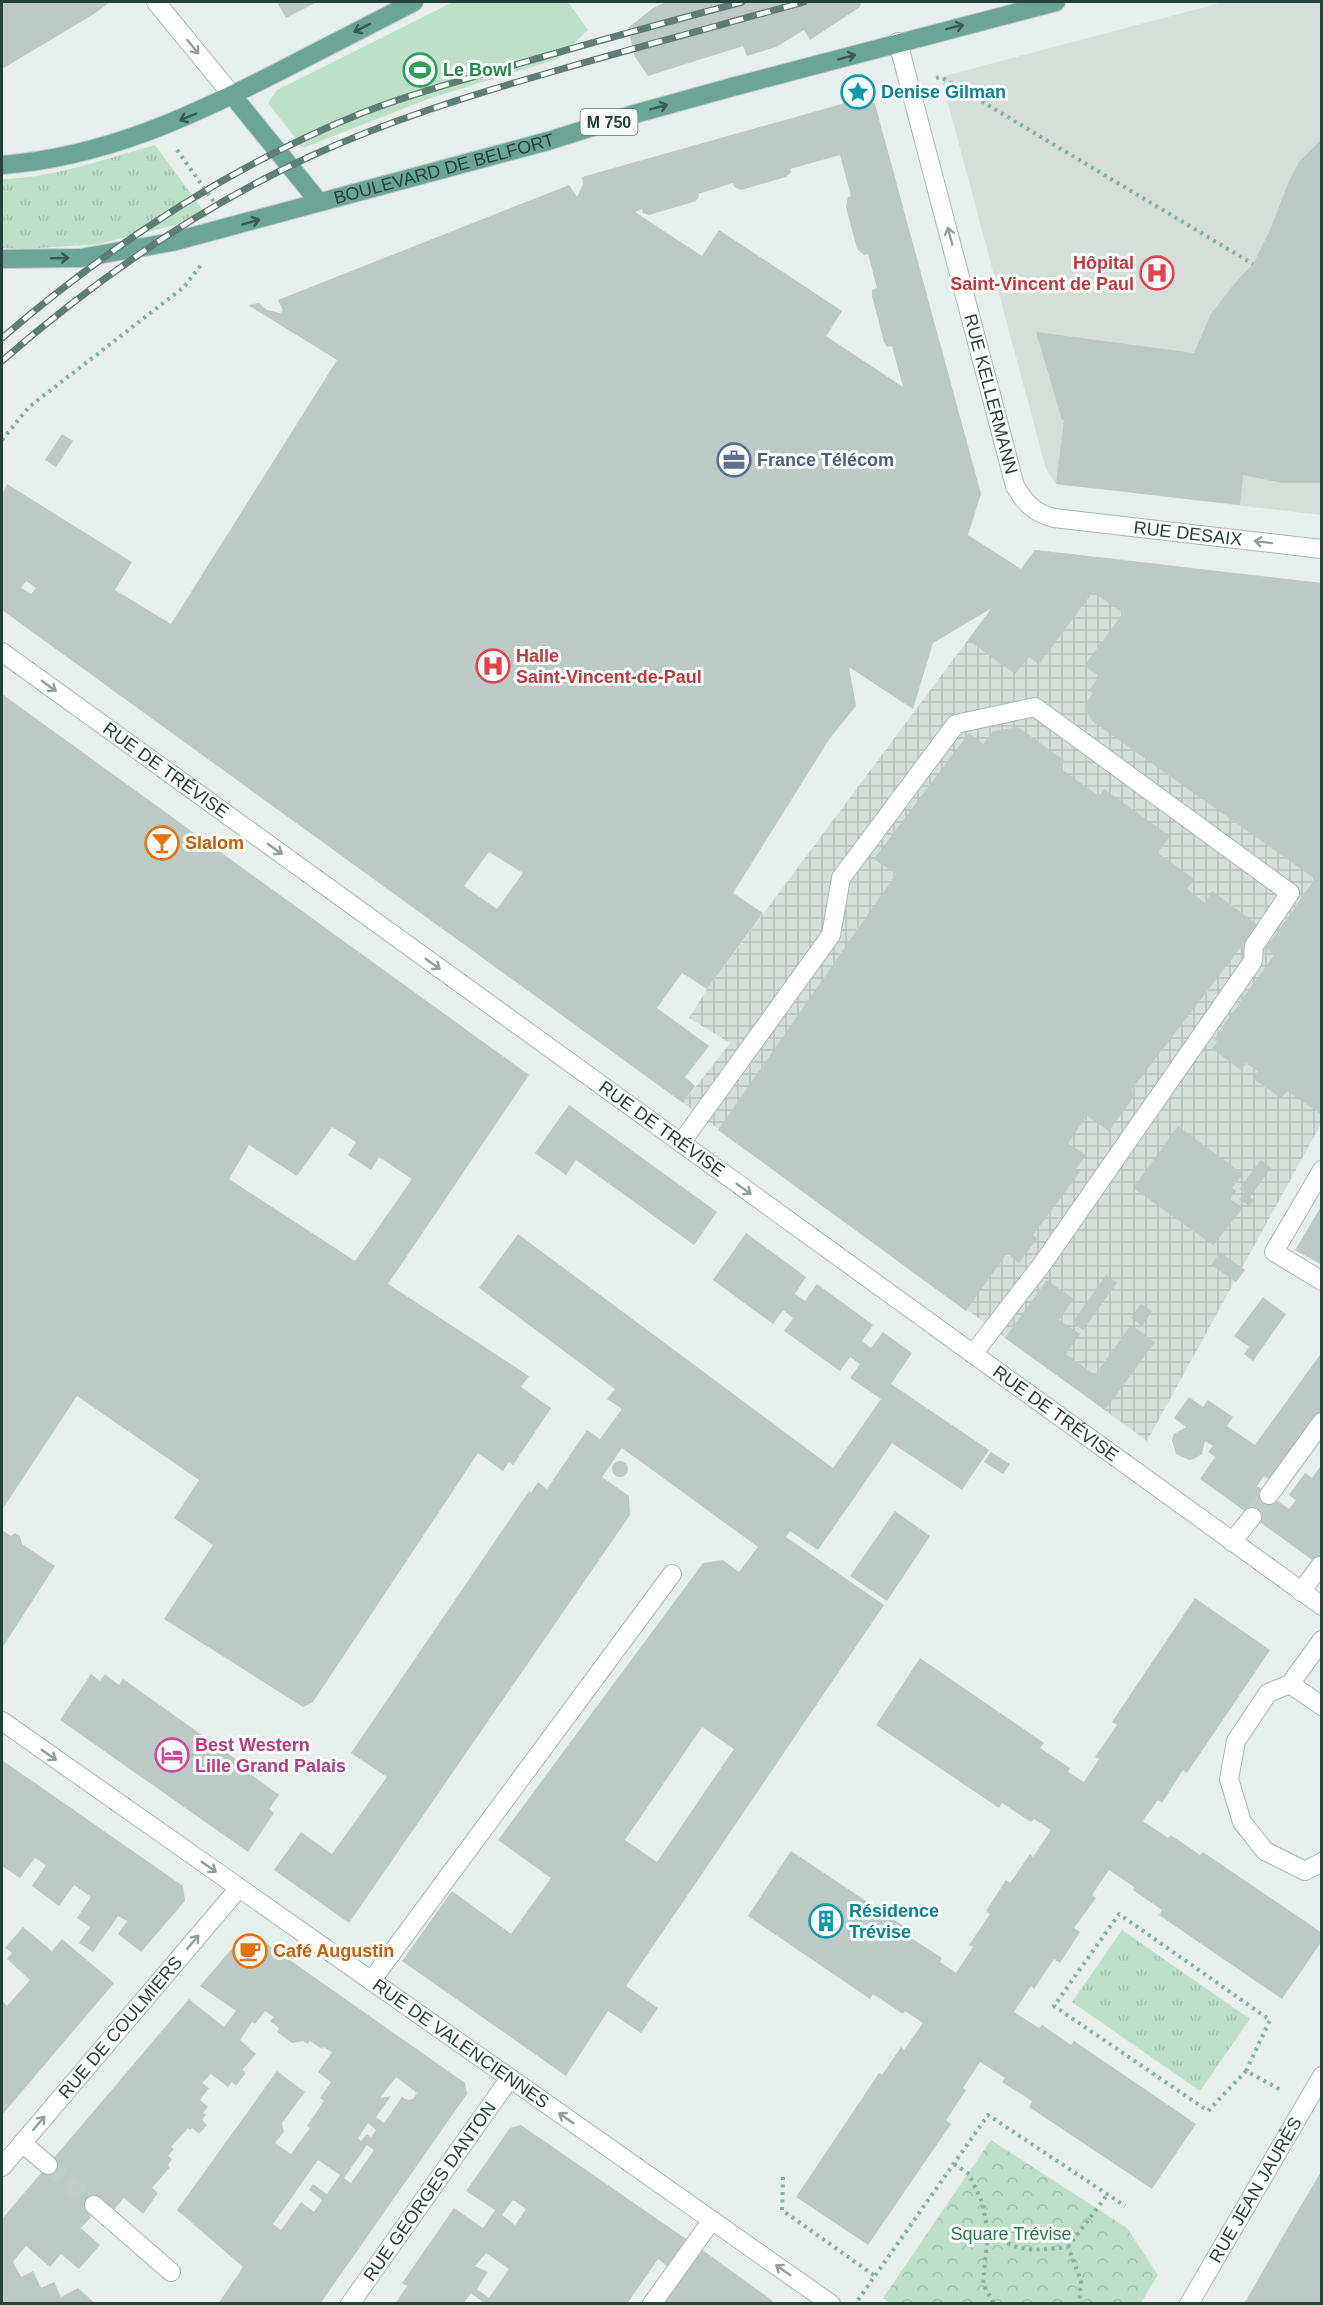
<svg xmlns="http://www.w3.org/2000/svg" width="1323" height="2305" font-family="Helvetica,sans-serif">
<defs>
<pattern id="industrial-grid" width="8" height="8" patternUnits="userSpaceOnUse" patternTransform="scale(1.5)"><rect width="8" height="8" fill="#d4dfda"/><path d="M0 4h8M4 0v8" fill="none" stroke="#b6c1bc"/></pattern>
<pattern id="grass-tufts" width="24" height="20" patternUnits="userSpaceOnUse" patternTransform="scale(1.5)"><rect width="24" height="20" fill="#bfe0c8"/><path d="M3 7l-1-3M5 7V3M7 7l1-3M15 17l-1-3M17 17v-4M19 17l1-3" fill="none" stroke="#a4c1ad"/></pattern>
<pattern id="park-crowns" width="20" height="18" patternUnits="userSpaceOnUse" patternTransform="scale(1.5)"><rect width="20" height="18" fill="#bfe0c8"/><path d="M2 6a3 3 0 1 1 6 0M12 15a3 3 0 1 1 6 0" fill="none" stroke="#a4c1ad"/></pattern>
</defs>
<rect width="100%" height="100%" fill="#e6efeb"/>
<path fill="#d4dfda" d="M1224 2H1321V515L1056 484 1046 469 941 77Z"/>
<path fill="url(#industrial-grid)" d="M1035 550 1178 566 1321 664V1124L1147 1441 683 1103 730 1043 689 1018 707 989Z"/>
<g fill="url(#grass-tufts)">
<path d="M155 145 208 217 98 244 25 249 2 248V179C49 179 108 158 155 145Z"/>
<path d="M1122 1930 1250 2019 1200 2091 1072 2002Z"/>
</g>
<path fill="url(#park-crowns)" d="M991 2140 1127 2228 1158 2275 1141 2303 891 2304 883 2298Z"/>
<path fill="#bfe0c8" d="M453 2H568L588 30 557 59 428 99 303 148 268 103 277 90Z"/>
<g fill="#bbcac4" fill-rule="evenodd">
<path d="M2 2H110L94 14 2 69Z"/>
<path d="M277 2H317L286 18Z"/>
<path d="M666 2H861L860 7 810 40 804 30 776 47 747 56 743 46 648 76 635 57 628 28 653 8Z"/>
<path d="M863 98 875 104 981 494 968 535 1021 569 1035 550 1322 583V1115L1287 1091 1281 1098 1252 1078 1258 1071 1246 1063 1241 1070 1212 1049 1217 1042 1214 1039 1274 955 1266 948 1315 879 1092 721 1087 711V701L1093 693 1089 691 1099 676 1084 666 1123 613 1093 592 1039 664 1029 657 1015 674 968 640 992 608 933 643 913 709 849 667 856 706 830 738 733 893 763 913 707 989 682 973 657 1008 709 1046 685 1077 695 1086 683 1103 2 610V495L7 484 132 562 115 590 171 624 337 360 248 305 259 303 267 310 280 313 283 311 278 300 569 185 577 197 583 184 582 177ZM840 155 851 196 848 197 846 207 857 249 864 255 868 254 877 288 872 290V296L884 342 887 347 892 346 903 387 826 336 842 311 719 230 702 256 635 212 642 209 643 213 649 215 696 201 699 197 698 194 733 183 734 187 741 190 786 177 791 172 790 169ZM26 581 36 588 31 594 21 588ZM489 852 523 873 497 909 464 886Z"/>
<path d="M1322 139V483H1282L1243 475 1240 505 1056 484 1064 420H1062L1036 332 1194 353 1211 314 1234 284 1253 264 1270 230 1289 181 1299 162Z"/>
<path d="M62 434 73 441 56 467 45 460Z"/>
<path d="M2 694 529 1075 388 1284 529 1376 521 1387 551 1408 513 1465 509 1462 503 1471 478 1453 313 1702 303 1707 164 1619 213 1545 174 1518 199 1480 77 1396 2 1510ZM332 1127 356 1142 348 1155 371 1170 379 1157 412 1179 355 1261 229 1179 249 1145 297 1176Z"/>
<path d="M1018 727 1065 761 1060 768 1099 796 1104 789 1170 836 1158 853 1194 879 1187 889 1205 903 1212 891 1258 925 1132 1089 1133 1098 1109 1131 1087 1116 1068 1143 1086 1155 1076 1169 1080 1172 1033 1235 1037 1239 1019 1263 1007 1253 966 1311 718 1130 896 874 874 859 969 733 983 744 993 731Z"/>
<path d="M569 1105 717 1212 694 1245 576 1160 566 1175 535 1153Z"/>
<path d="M1178 1126 1243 1174 1232 1188 1236 1191 1230 1199 1243 1208 1213 1245 1133 1188Z"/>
<path d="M1261 1160 1271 1168 1250 1197 1254 1200 1249 1206 1239 1199 1244 1192 1239 1189Z"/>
<path d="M1322 1205V1265L1295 1250Z"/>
<path d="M746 1233 806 1277 795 1294 805 1301 817 1284 873 1325 862 1341 871 1348 883 1332 912 1353 891 1384 989 1450 962 1490 892 1443 818 1550 790 1531 786 1537 884 1605 626 1986 658 2008 641 2033 608 2011 566 2076 402 1961 452 1891 511 1934 551 1878 498 1840 703 1563 723 1560 739 1572 758 1547 622 1448 602 1477 629 1496 630 1515 349 1923 274 1870 301 1832 332 1854 387 1777 351 1753 529 1491 531 1493 538 1482 547 1489 587 1430 600 1439 622 1409 607 1399 615 1389 479 1288 518 1234 833 1468 881 1399 850 1378 860 1364 850 1357 840 1371 784 1331 793 1318 783 1310 773 1324 713 1280ZM702 1727 734 1749 657 1862 625 1840Z"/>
<path d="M1220 1252 1245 1270 1236 1282 1211 1265Z"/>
<path d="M1106 1275 1117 1283 1083 1330 1072 1323Z"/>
<path d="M1047 1280 1074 1299 1059 1320 1080 1334 1066 1354 1095 1375 1131 1325 1155 1342 1105 1410 1005 1338Z"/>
<path d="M1263 1297 1286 1314 1253 1361 1244 1354 1249 1347 1234 1336Z"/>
<path d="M1141 1304 1152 1311 1142 1326 1131 1318Z"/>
<path d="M1322 1352V1411L1271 1481 1264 1476 1257 1486 1289 1509 1296 1500 1289 1495 1305 1473 1312 1478 1322 1464V1567L1200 1479 1215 1457 1208 1452 1213 1446 1205 1441 1202 1454 1194 1459 1189 1460 1176 1454 1172 1440 1174 1434 1186 1427 1174 1418 1189 1397 1203 1407 1208 1400 1233 1417 1227 1426 1255 1445Z"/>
<path d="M991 1452 1010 1464 1003 1474 984 1462Z"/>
<circle cx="620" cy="1469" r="8"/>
<path d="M895 1511 930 1536 887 1601 850 1576Z"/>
<path d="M2 1530 11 1536 15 1533 20 1536 22 1544 55 1566 2 1648Z"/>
<path d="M1195 1598 1270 1650 1187 1773 1183 1770 1162 1803 1158 1800 1143 1821 1168 1838 1171 1835 1200 1855 1203 1852 1322 1933V1941L1282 1999 1159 1915 1162 1910 1133 1890 1134 1887 1109 1870 1092 1895 1096 1898 1074 1928 1080 1932 1071 1946 1060 1963 1054 1959 1034 1989 1031 1986 1014 2012 1039 2028 1042 2025 1071 2045 1074 2041 1196 2124 1152 2189 1029 2107 1032 2101 1002 2082 1005 2078 980 2062 963 2088 966 2090 946 2120 951 2124 868 2245 796 2197 879 2073 882 2075 901 2047 904 2050 923 2023 905 2011 903 2014 873 1994 870 1999 748 1916 791 1851 914 1933 911 1938 942 1958 940 1962 956 1973 973 1947 969 1945 990 1914 986 1911 1006 1880 1010 1883 1030 1854 1033 1857 1051 1830 1034 1819 1031 1822 1002 1803 999 1808 876 1725 920 1658 1044 1743 1040 1748 1070 1768 1068 1772 1084 1782 1099 1759 1095 1757 1117 1725 1112 1722Z"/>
<path d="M91 1674 100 1681 105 1674 119 1685 123 1679 247 1767 245 1770 279 1795 269 1809 274 1813 248 1852 60 1720Z"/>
<path d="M2 1760 183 1886 185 1901 141 1952 118 1934 127 1921 118 1916 93 1952 79 1943 90 1927 77 1918 91 1897 74 1885 59 1906 32 1886 46 1865 35 1858 20 1878 2 1866Z"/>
<path d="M23 1927 52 1951 62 1939 114 1983 2 2115V2000L7 2006 30 1980 7 1959 12 1953 5 1948Z"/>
<path d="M257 1937 465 2083 467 2094 320 2304H218L243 2267 177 2210 277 2071 305 2092 282 2123 284 2132 275 2143 291 2154 310 2128 307 2126 324 2101 320 2098 331 2082 318 2072 332 2052 323 2047 322 2049 310 2041 308 2044 303 2041 292 2043 277 2032 279 2028 270 2021 274 2017 265 2011 255 2024 252 2022 240 2040 256 2054 242 2070 246 2073 236 2086 232 2082 228 2087 211 2074 202 2083 209 2088 200 2100 208 2107 203 2113 206 2115 202 2120 207 2125 199 2134 192 2128 190 2130 188 2128 171 2147 174 2149 168 2156 172 2159 168 2165 170 2167 152 2188 158 2193 143 2214 124 2198 110 2214 94 2205 88 2213 91 2217 81 2228 100 2245 79 2269 61 2254 50 2267 26 2246 13 2262 21 2277 33 2271 41 2288 54 2282 61 2297 78 2288 96 2304H2V2219L189 1999 224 2027 236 2011 200 1986 240 1939ZM396 2077 417 2093 413 2099 408 2100 402 2097 384 2123 376 2117 391 2096 380 2098ZM368 2123 376 2130 371 2137 367 2134 361 2141 358 2138ZM367 2145 374 2150 351 2183 344 2178ZM318 2160 340 2175 327 2194 313 2184 309 2190 322 2200 314 2212 301 2202 281 2230 273 2224Z"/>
<path d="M521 2125 689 2241 670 2268 658 2259 627 2304H485L471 2293 463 2304H395L407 2286 402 2283 454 2208 483 2228 495 2210 466 2191 510 2128ZM513 2200 526 2209 515 2225 502 2215ZM486 2253 509 2269 489 2298 477 2289 488 2272 475 2266Z"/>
<path d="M1322 2170V2304H1244L1283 2236Z"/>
<path d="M701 2249 773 2301 771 2304H663Z"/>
</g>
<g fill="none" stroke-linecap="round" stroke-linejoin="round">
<g stroke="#bfccc8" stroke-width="18" stroke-dasharray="18 9" stroke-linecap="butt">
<path d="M1252 1517 1269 1495"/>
<path d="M48 2165 94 2205"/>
</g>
<defs>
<g id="minor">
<path d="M156 2 232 95"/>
<path id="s1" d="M898 42 1015 486C1025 503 1034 513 1054 518L1322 549"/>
<path id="s2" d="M2 652 1322 1606"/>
<path d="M681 1143 831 935 841 878 956 724 1035 707 1290 893 1254 946 1253 961 1043 1263 973 1354"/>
<path d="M1322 1170 1274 1252 1322 1281"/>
<path d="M1269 1495 1322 1422"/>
<path d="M1232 1542 1252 1517"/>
<path d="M1301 1592 1320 1566"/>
<path d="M1322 1640 1290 1684 1268 1693 1236 1741 1229 1779 1242 1822 1265 1851 1305 1871 1322 1862"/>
<path d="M1290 1684 1322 1706"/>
<path id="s3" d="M2 1721 831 2304"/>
<path d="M371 1981 672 1574"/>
<path d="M22 2143 48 2165"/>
<path id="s4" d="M2 2167 239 1888"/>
<path d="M94 2205 171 2272"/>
<path id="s5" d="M350 2304 510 2078"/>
<path d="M652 2304 712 2220"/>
<path id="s6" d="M1189 2304 1322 2076"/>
</g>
<g id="major">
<path d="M232 95 319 202"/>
<path d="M2 165C104 157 190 117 280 71 324 48 369 25 414 2"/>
<path id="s7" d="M2 259 80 258 172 242 548 141 631 115 736 86 1056 2"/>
</g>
</defs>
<use href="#minor" stroke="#a8b8b2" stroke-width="20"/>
<use href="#major" stroke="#c2cac8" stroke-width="20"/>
<g stroke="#86b3a5" stroke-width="4" stroke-dasharray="3 4.5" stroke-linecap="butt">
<path d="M936 78 941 77 1253 264"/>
<path d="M177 150 214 202"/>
<path d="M2 440 29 407 184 287 201 265"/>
<path d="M1246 2071 1270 2020 1119 1914 1054 2006 1208 2111 1246 2071 1281 2090"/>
<path d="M954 2164 969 2174 982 2202 988 2232 983 2284 994 2304"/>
<path d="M783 2177 782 2210 875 2276"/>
<path d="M988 2232C1020 2253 1031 2251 1068 2247L1081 2281 1079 2304"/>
<path d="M1068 2247 1107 2195"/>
<path d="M858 2300 988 2115 1125 2206"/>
</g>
<use href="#minor" stroke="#fff" stroke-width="18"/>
<use href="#major" stroke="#6aa596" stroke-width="18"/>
<defs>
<g id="rail">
<path d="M2 338C109 246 230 166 362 113 413 93 466 79 518 64 593 42 667 22 742 2"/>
<path d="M2 361C95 280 198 208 311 156 390 120 471 95 555 71 637 47 721 25 804 2"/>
</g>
</defs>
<use href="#rail" stroke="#5f7d75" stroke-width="7"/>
<use href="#rail" stroke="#f7fbf9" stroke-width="4.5" stroke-dasharray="14" stroke-linecap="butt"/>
</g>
<defs><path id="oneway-shaft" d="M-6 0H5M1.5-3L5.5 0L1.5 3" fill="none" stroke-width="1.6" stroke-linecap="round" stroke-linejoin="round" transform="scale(1.5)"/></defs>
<g stroke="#365b51">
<use href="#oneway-shaft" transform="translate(955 27) rotate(-14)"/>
<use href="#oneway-shaft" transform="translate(362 28) rotate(153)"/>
<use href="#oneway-shaft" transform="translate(847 57) rotate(-15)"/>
<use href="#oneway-shaft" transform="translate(659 107) rotate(-15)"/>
<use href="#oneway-shaft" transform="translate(188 117) rotate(157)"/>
<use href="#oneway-shaft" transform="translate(251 222) rotate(-16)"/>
<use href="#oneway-shaft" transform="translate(60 258) rotate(-1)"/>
</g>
<g stroke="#92a09c">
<use href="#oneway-shaft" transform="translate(193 47) rotate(51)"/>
<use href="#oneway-shaft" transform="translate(950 236) rotate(-105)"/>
<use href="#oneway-shaft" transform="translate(1263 542) rotate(-173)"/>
<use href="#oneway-shaft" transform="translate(49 686) rotate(36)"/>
<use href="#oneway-shaft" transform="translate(275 849) rotate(36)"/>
<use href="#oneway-shaft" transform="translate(433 964) rotate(36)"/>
<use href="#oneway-shaft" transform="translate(744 1189) rotate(36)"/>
<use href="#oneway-shaft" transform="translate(49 1755) rotate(35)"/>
<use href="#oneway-shaft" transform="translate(209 1867) rotate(35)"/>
<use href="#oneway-shaft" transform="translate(193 1942) rotate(-50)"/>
<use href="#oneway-shaft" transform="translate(566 2118) rotate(-145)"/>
<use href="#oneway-shaft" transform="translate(39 2123) rotate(-50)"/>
<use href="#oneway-shaft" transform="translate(783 2270) rotate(-145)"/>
</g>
<defs>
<symbol id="stadium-ring" viewBox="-11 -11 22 22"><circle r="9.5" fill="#f7fbf9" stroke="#2e9e5b" stroke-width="1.5"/><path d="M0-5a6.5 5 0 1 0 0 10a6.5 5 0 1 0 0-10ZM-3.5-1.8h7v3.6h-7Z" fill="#2e9e5b"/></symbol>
<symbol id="sight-ring" viewBox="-11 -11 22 22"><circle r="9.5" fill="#f7fbf9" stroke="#0f9aa8" stroke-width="1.5"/><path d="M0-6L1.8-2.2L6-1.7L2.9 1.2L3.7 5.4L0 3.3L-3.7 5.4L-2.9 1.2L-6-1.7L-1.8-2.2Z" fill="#0f9aa8"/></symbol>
<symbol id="hospital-ring" viewBox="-11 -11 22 22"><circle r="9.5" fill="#f7fbf9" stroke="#e0444e" stroke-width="1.5"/><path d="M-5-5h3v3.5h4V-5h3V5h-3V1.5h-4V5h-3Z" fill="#e0444e"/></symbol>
<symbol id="office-ring" viewBox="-11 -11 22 22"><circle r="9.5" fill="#f7fbf9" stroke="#5c6f8a" stroke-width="1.5"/><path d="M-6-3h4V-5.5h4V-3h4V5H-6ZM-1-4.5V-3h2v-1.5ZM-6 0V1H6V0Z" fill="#5c6f8a"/></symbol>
<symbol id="bar-ring" viewBox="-11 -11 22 22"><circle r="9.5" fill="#f7fbf9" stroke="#e8710a" stroke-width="1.5"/><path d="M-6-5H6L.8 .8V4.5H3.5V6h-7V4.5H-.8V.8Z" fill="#e8710a"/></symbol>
<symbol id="hotel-ring" viewBox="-11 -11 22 22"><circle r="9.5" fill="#f7fbf9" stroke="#d1479c" stroke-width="1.5"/><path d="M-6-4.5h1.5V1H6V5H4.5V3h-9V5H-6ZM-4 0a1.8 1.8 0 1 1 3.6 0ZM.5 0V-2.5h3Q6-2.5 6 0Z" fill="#d1479c"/></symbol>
<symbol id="building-ring" viewBox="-11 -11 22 22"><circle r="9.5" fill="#f7fbf9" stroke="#0f9aa8" stroke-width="1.5"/><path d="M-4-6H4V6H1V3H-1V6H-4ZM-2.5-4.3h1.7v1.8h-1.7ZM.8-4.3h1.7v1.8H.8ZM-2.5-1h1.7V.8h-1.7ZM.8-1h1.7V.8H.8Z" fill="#0f9aa8"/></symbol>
<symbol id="cafe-ring" viewBox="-11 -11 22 22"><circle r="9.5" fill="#f7fbf9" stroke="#e8710a" stroke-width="1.5"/><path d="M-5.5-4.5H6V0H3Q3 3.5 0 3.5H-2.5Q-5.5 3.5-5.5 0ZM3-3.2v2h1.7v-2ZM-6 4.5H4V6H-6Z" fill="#e8710a"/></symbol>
</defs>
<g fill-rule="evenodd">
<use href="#stadium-ring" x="401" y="51" width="38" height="38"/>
<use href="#sight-ring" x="839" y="73" width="38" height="38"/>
<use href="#hospital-ring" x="1138" y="254" width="38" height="38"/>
<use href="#office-ring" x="715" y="441" width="38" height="38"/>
<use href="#hospital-ring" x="474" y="647" width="38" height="38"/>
<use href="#bar-ring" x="143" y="824" width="38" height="38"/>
<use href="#hotel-ring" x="153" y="1736" width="38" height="38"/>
<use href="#building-ring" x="807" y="1902" width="38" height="38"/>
<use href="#cafe-ring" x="231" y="1932" width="38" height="38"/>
</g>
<g text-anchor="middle" stroke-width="6" stroke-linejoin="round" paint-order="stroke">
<rect fill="#f7fbf9" stroke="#637a73" stroke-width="1.5" x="580.5" y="109" width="57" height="26" rx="4.5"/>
<g font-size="16" font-weight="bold" fill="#24423a">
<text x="609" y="128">M 750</text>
</g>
<g font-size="18" font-weight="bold" fill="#27864d" stroke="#f7fbf9" text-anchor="start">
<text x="443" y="76">Le Bowl</text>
</g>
<g font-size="18" font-weight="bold" fill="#0d838f" stroke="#f7fbf9" text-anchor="start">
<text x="881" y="98">Denise Gilman</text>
<text x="849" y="1917">Résidence<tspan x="849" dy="21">Trévise</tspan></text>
</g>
<g font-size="18" fill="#24423a" stroke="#f7fbf9">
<text dy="6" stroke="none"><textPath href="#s7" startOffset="453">BOULEVARD DE BELFORT</textPath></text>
<text dy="6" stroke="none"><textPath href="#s1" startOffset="364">RUE KELLERMANN</textPath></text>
<text dy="6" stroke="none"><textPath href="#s1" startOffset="646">RUE DESAIX</textPath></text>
<text dy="6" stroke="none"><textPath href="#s2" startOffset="202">RUE DE TRÉVISE</textPath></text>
<text dy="6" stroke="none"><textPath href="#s2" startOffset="814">RUE DE TRÉVISE</textPath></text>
<text dy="6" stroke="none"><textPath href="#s2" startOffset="1300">RUE DE TRÉVISE</textPath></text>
<text dy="6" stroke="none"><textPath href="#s4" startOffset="183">RUE DE COULMIERS</textPath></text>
<text dy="6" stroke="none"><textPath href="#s3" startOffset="561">RUE DE VALENCIENNES</textPath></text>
<text dy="6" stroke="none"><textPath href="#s6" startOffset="132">RUE JEAN JAURÈS</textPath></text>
<text dy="6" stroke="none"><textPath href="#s5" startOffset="138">RUE GEORGES DANTON</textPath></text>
</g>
<g font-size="18" font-weight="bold" fill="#be3a42" stroke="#f7fbf9" text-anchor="end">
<text x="1134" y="269">Hôpital<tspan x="1134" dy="21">Saint-Vincent de Paul</tspan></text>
<text x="516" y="662" text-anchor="start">Halle<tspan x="516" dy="21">Saint-Vincent-de-Paul</tspan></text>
</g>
<g font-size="18" font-weight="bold" fill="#4e5e75" stroke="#f7fbf9" text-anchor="start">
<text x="757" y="466">France Télécom</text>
</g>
<g font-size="18" font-weight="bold" fill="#c56008" stroke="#f7fbf9" text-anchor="start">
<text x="185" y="849">Slalom</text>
<text x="273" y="1957">Café Augustin</text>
</g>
<g font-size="18" font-weight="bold" fill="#b23c85" stroke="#f7fbf9" text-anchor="start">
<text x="195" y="1751">Best Western<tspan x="195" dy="21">Lille Grand Palais</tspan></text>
</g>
<g font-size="18" fill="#2d7a4b" stroke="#f7fbf9">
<text x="1011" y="2240">Square Trévise</text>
</g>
</g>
<rect width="1323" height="2305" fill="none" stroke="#24423a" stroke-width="6"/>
</svg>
